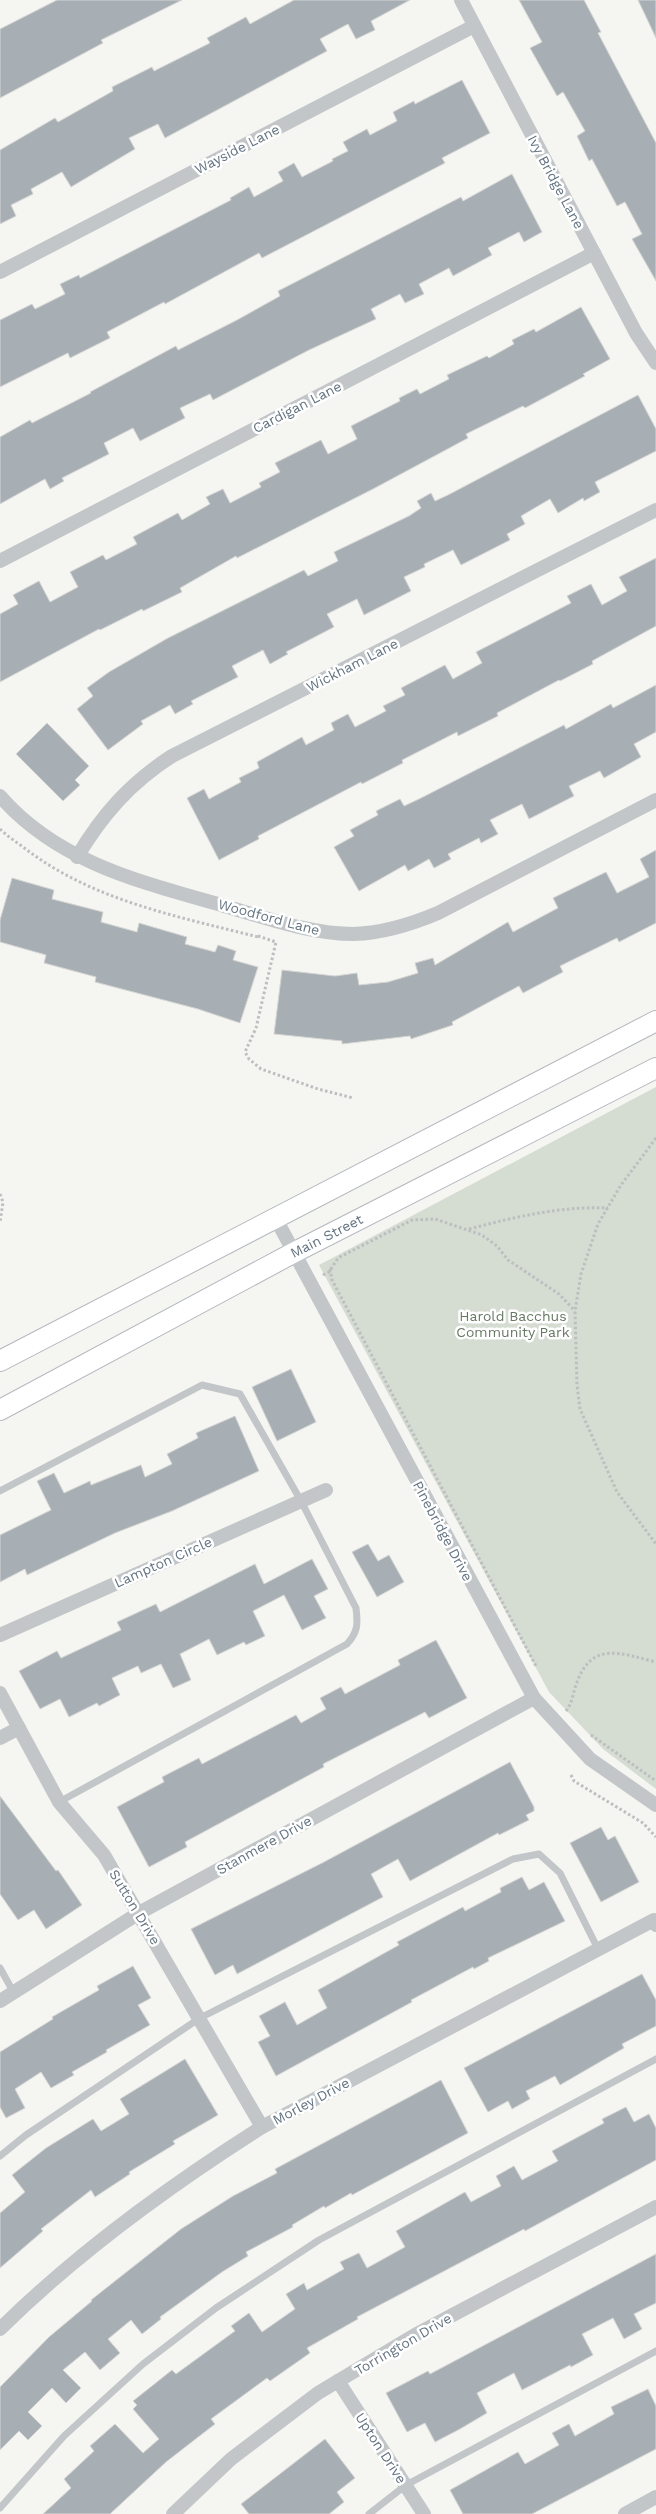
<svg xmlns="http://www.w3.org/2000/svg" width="656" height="2514" font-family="'Work Sans',sans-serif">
<rect width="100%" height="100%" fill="#f5f5f1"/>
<path fill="#d5dcd2" d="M656 1087V1789L603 1749 549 1692 319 1265Z"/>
<g fill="#a7afb4" stroke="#d6d6d4">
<path d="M57 0H182L101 40 103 43 0 98V29Z"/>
<path d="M294 0H410L371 21 375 30 356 39 348 24 320 39 327 51 165 138 158 124 129 138 135 149 71 187 62 172 31 189 33 194 11 205 16 216 0 224V150L55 118 58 122 113 91 112 87 152 67 154 71 210 43 207 38 246 17 250 24Z"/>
<path d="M519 0H584L601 32 598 33 656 143V281L632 239 642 234 625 202 617 206 592 159 589 161 577 136 585 131 563 92 557 96 530 48 542 42Z"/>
<path d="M638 0H656V38Z"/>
<path d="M462 80 490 133 442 158 445 163 262 258 259 253 165 304 164 302 107 332 110 338 70 358 68 353 0 387V320L32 304 35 309 65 294 60 284 79 275 80 278 231 200 230 198 249 187 254 197 283 181 278 172 294 163 302 177 333 161 332 159 348 151 343 142 367 129 370 135 397 121 393 112 414 101 415 104Z"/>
<path d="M512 174 542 232 524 242 519 232 488 248 492 255 453 276 449 268 419 284 424 294 405 303 400 294 371 309 376 319 309 350 213 400 210 394 180 408 185 418 140 441 133 428 104 443 109 454 62 478 64 481 50 489 45 479 0 504V437L30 420 32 423 91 393 90 392 176 346 178 350 237 320 280 296 278 291 461 197 463 201Z"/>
<path d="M581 307 610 359 583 374 585 376 525 408 523 406 466 434 468 438 373 489 237 558 236 556 180 588 182 592 143 611 142 609 100 630 99 629 0 682V614L18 604 13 595 39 581 50 602 78 587 70 572 103 555 106 560 137 544 133 537 178 513 182 520 210 504 206 497 223 489 230 503 261 487 259 483 280 472 275 463 321 440 328 454 357 439 351 426 400 401 399 398 417 389 420 394 449 379 447 375 487 356 489 358 514 344 512 340 534 329 536 332Z"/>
<path d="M638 395 656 429V451L595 482 600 492 584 501 583 498 558 513 550 499 521 516 525 524 507 534 510 540 461 565 453 550 424 564 425 567 404 577 411 591 364 615 357 599 327 614 334 627 286 652 288 654 270 664 263 650 232 666 238 677 191 701 193 704 175 714 170 705 141 721 143 724 108 750 77 709 93 696 87 688 109 672 168 638 304 570 308 576 338 561 334 552 409 516 421 508 417 501 431 493 435 501 448 495Z"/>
<path d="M656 558V626L592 661 593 664 560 681 559 680 497 713 498 716 458 736 457 732 402 760 403 763 362 784 361 782 258 836 259 839 219 860 187 798 204 789 209 799 241 782 239 778 259 768 257 762 302 737 306 745 334 730 331 723 348 714 355 727 386 711 383 706 405 695 401 688 445 665 453 679 482 663 476 652 571 603 567 596 591 584 602 605 627 591 619 577Z"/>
<path d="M656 685V732L634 744 641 757 604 778 600 771 569 786 574 796 529 819 522 804 490 820 498 834 481 843 479 838 448 854 451 859 434 868 429 859 408 871 405 865 359 891 334 847 354 836 350 830 378 815 376 811 400 799 404 806 419 799 564 725 566 729 611 704 613 708Z"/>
<path d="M47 723 89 766 75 780 80 785 63 801 16 754Z"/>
<path d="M656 850V923L619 942 617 938 560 966 563 972 523 993 519 986 452 1022 453 1025 411 1039 410 1036 342 1044V1041L274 1034 282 970 335 976 357 973 359 985 388 982 418 973 415 963 433 958 435 965 508 922 513 932 558 908 553 898 606 872 617 893 649 877 640 859Z"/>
<path d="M12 878 54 890 52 899 103 912 101 922 137 932 139 923 187 937 185 944 215 952 218 945 236 951 233 960 258 967 240 1023 198 1009 95 982 96 977 44 963 46 955 0 942V920Z"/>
<path d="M291 1369 316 1422 277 1441 252 1387Z"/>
<path d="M235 1416 259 1471 172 1511 115 1533 27 1575 25 1569 0 1582V1535L51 1510 37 1481 54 1473 64 1493 90 1481 91 1485 141 1465 145 1477 172 1464 167 1454 198 1438 196 1433Z"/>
<path d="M368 1544 378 1561 389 1555 404 1582 377 1597 352 1552Z"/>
<path d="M312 1559 328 1589 314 1596 326 1618 302 1630 284 1595 253 1611 265 1636 246 1645 244 1642 217 1655 209 1639 180 1654 191 1680 173 1688 161 1664 141 1673 138 1666 112 1678 120 1695 99 1706 97 1703 69 1717 60 1699 40 1709 19 1671 57 1651 61 1658 121 1630 117 1622 156 1604 160 1612 255 1564 264 1584Z"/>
<path d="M436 1640 467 1698 429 1718 425 1712 323 1764 324 1767 185 1842 187 1847 149 1867 117 1807 164 1782 162 1777 199 1758 202 1764 296 1715 301 1723 326 1709 320 1698 341 1687 345 1694 400 1665 398 1660Z"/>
<path d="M510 1762 534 1807V1811L526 1815 529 1820 499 1835 498 1833 410 1881 398 1859 371 1874 383 1897 237 1974 233 1965 215 1975 191 1929 324 1862Z"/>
<path d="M0 1796 56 1871 58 1870 82 1905 46 1929 34 1910 18 1920 0 1894Z"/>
<path d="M601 1827 608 1840 615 1836 639 1882 601 1902 570 1843Z"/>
<path d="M522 1877 529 1890 544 1882 565 1921 488 1958 489 1961 474 1969 473 1967 411 2000 412 2002 276 2076 258 2042 270 2036 259 2016 285 2002 297 2025 327 2008 318 1990 399 1945 397 1942 463 1907 465 1911 501 1892 500 1888Z"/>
<path d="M133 1966 151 1998 138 2005 150 2025 106 2050 107 2052 72 2072 74 2075 51 2088 41 2072 15 2089 25 2108 6 2118 0 2107V2052L53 2019 52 2017 99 1990 97 1986Z"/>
<path d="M642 1974 656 2000V2026L622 2044 624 2048 560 2085 555 2076 526 2091 530 2099 512 2109 508 2101 488 2112 464 2068Z"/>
<path d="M185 2059 218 2115 173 2141 175 2144 129 2172 130 2174 95 2197 91 2190 41 2229 43 2231 0 2268V2213L25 2192 12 2175 46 2148 93 2119 101 2131 129 2114 120 2099Z"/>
<path d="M441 2080 468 2133 352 2195 351 2193 325 2208 324 2206 292 2225 293 2227 246 2252 248 2256 222 2272 160 2317 161 2319 142 2334 131 2320 108 2339 120 2353 100 2370 85 2352 63 2370 81 2388 66 2403 52 2388 28 2412 42 2426 28 2440 19 2431 0 2450V2387L49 2337 92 2301 91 2300 181 2229 233 2196 277 2173 275 2169Z"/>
<path d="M626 2107 634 2122 649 2114 656 2128V2160L525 2231 524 2229 357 2317 358 2319 307 2348 310 2353 270 2381 267 2378 211 2419 215 2424 166 2462 110 2514H43L71 2488 64 2479 94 2451 90 2446 115 2424 143 2453 159 2439 133 2409 137 2405 133 2401 172 2370 176 2374 235 2331 231 2326 249 2313 262 2332 295 2309 286 2294 304 2283 307 2290 344 2269 340 2262 359 2253 367 2268 405 2247 396 2231 465 2192 471 2202 501 2186 496 2176 514 2166 522 2180 558 2161 552 2151 604 2123 602 2119Z"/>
<path d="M656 2254V2303L634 2314 642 2329 624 2339 613 2318 582 2334 593 2355 571 2367 570 2365 522 2390 514 2373 477 2393 487 2413 460 2429 435 2442 425 2423 407 2432 386 2393 428 2371 430 2374Z"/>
<path d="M648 2389 656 2406V2449L532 2514H463L450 2490 518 2452 525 2464 559 2445 552 2433 569 2424 575 2436 614 2414 611 2407Z"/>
<path d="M325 2439 355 2478 337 2492 344 2502 329 2514H249L241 2504Z"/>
</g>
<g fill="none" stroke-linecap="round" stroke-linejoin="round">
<defs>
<g id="secondary">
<path d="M0 1361 656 1021"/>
<path id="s1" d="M0 1410 293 1253 656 1068"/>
</g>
</defs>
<use href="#secondary" stroke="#b4b9be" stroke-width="22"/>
<g stroke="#bcbec0" stroke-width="3" stroke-dasharray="2.5 2.5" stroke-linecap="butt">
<path d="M0 829C8 837 18 843 27 850 95 901 176 916 258 937"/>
<path d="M258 936 276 942 256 1028 245 1052 249 1059 261 1069 318 1089 353 1098"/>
<path d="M656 1138 621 1185 598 1224 581 1274 575 1311 577 1385 580 1409 617 1492 656 1544"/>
<path d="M0 1194 3 1202 0 1222"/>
<path d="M469 1229C515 1217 560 1206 608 1208"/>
<path d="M330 1269 332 1280 536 1666"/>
<path d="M323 1275 329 1272 338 1258 412 1220 435 1219 482 1235 497 1246 508 1260 559 1294 575 1311"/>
<path d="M566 1711C573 1702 573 1692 577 1682 593 1640 622 1654 656 1662"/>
<path d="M591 1735 656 1781"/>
<path d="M571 1775 574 1781 643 1823 656 1837"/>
</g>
<g stroke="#c2c6c9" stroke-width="7">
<path d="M0 1491 202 1385 240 1394 301 1501 356 1608C358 1624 358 1632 347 1644L59 1802"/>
<path d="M0 1968 14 1993"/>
<path d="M0 2156 26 2135 200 2018 513 1859 539 1854 560 1873 598 1949"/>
<path d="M0 2508 64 2436 143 2364 216 2308 319 2240 656 2059"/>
<path d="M369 2514 406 2485 656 2351"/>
</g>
<g stroke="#c2c6c9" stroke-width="14">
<path d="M461 0 636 333 656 363"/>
<path d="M0 272 474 26"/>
<path d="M0 561 594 253"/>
<path d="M0 796C59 864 145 883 228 907 270 919 311 934 354 934 384 933 412 924 438 913L656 800"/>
<path d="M77 857C102 815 130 783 172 756L656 510"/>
<path d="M276 1219 534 1698 590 1759 656 1805"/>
<path d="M0 1635 326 1490"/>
<path d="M0 1693 59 1802 104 1855 262 2127"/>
<path d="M0 1738 19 1728"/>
<path d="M0 2001 139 1913 534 1698"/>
<path d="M0 2329C79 2251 169 2186 262 2127L654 1920 656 1925"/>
<path d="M338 2381 424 2514"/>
<path d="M173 2514 231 2459 318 2393 415 2335 656 2207"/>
<path d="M625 2514 656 2497"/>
</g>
<use href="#secondary" stroke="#fff" stroke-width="20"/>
</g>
<g text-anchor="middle" stroke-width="5" stroke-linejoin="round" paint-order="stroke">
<g font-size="14" fill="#647482" stroke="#fff">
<text transform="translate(237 149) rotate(-27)" y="5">Wayside Lane</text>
<text transform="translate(556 182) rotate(62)" y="5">Ivy Bridge Lane</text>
<text transform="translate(297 407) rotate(-27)" y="5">Cardigan Lane</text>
<text transform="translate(352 665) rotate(-27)" y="5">Wickham Lane</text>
<text transform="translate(269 917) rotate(15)" y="5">Woodford Lane</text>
<text dy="5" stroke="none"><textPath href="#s1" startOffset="370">Main Street</textPath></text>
<text transform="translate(443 1531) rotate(62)" y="5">Pinebridge Drive</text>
<text transform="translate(163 1562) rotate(-24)" y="5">Lampton Circle</text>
<text transform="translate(264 1845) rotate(-29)" y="5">Stanmere Drive</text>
<text transform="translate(135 1907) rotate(59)" y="5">Sutton Drive</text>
<text transform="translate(311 2101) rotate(-28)" y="5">Morley Drive</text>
<text transform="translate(403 2344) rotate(-30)" y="5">Torrington Drive</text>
<text transform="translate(381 2448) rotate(57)" y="5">Upton Drive</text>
</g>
<g font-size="14" fill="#667963" stroke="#fff">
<text x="513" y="1321">Harold Bacchus<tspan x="513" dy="16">Community Park</tspan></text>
</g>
</g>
</svg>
